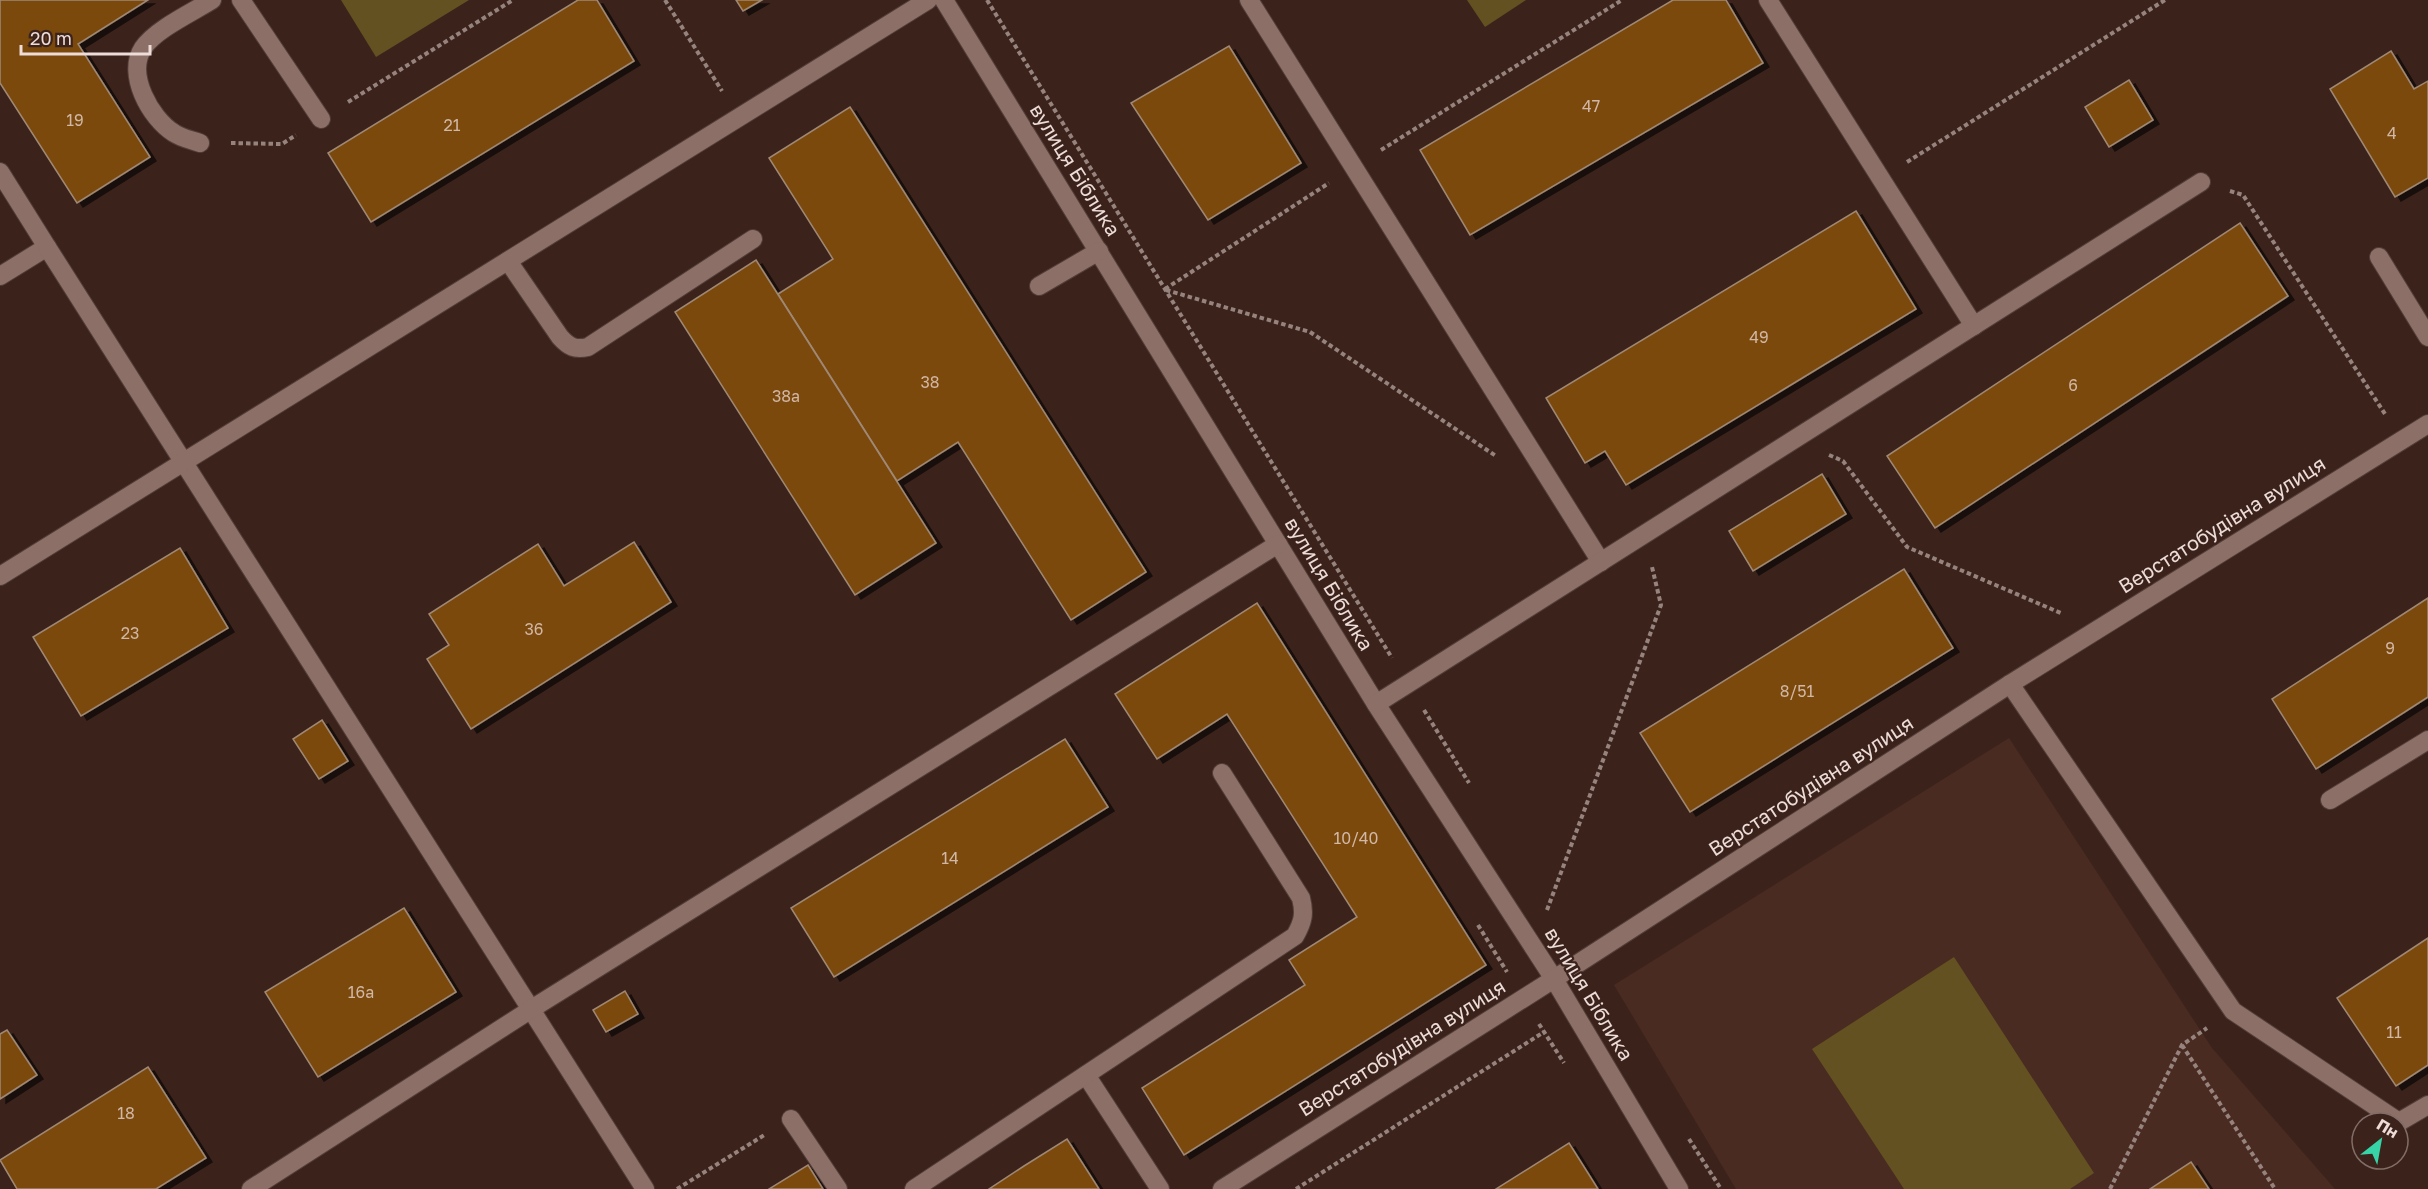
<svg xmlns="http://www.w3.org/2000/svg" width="2428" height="1189" font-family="'Golos Text',sans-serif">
<defs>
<filter id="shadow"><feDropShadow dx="6" dy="4" stdDeviation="0" flood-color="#0009"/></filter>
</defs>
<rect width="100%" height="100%" fill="#3b231c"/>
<path fill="#492b22" d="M2009 738 2212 1048 2335 1189H1736L1614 985Z"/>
<g fill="#635122">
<path d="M341 0H469L376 57Z"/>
<path d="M1467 0H1526L1485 27Z"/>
<path d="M1954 957 2094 1173 2070 1189H1904L1812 1049Z"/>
</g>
<g fill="#7c480d" stroke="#9f8975" stroke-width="1.5" filter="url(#shadow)">
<path d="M0 0H148L78 44 150 157 77 203 0 83Z"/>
<path d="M578 0H597L634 61 371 222 328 153Z"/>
<path d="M736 0H762L743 11Z"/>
<path d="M1673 0H1726L1763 63 1470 235 1420 150Z"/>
<path d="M1229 46 1301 163 1208 220 1131 103Z"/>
<path d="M2391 51 2414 89 2428 81V178L2395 197 2330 89Z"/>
<path d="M2129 80 2153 120 2109 147 2085 107Z"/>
<path d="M850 107 1146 572 1071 620 958 442 897 481 778 294 833 259 769 158Z"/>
<path d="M1856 211 1916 309 1626 485 1605 451 1585 463 1546 398Z"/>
<path d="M2240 223 2288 296 1935 528 1887 456Z"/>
<path d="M756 260 936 543 855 595 675 312Z"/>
<path d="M1822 474 1846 514 1753 571 1729 531Z"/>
<path d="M634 542 671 602 471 729 427 659 449 645 429 614 538 544 564 586Z"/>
<path d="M180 548 228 628 81 716 33 637Z"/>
<path d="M1904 569 1953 648 1690 812 1640 733Z"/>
<path d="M2428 598V697L2316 769 2272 699Z"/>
<path d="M1257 603 1486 965 1184 1155 1142 1088 1305 985 1289 960 1357 917 1227 714 1157 759 1115 694Z"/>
<path d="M322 720 348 761 319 779 293 739Z"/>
<path d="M1065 739 1108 807 834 977 791 908Z"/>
<path d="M404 908 456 992 318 1077 265 992Z"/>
<path d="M2428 938V1065L2396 1086 2337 998Z"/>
<path d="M625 991 638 1014 606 1032 593 1010Z"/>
<path d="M7 1030 37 1075 0 1099V1034Z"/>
<path d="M148 1067 206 1158 156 1189H17L0 1160Z"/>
<path d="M1067 1139 1099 1189H989L1024 1166Z"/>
<path d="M1569 1143 1598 1189H1496Z"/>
<path d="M2191 1162 2209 1189H2150Z"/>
<path d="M808 1165 823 1189H769Z"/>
</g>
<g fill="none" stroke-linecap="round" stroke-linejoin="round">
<defs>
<g id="minor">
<path d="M241 0 321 119"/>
<path d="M944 0 1376 704 1554 979 1679 1189"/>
<path d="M1249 0 1601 562"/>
<path d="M1768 0 1974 326"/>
<path d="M200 143C192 140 181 138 174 133 150 118 126 74 143 48 156 29 193 12 212 0"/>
<path d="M0 172 47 247 0 276"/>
<path d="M47 247 645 1189"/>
<path d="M2379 257 2428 337"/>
<path d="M508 261 560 337C569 347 575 350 588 347L753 239"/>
<path d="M1039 286 1099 251"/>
<path d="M0 576 928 0"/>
<path d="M2010 684 2233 1011 2399 1122 2428 1105"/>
<path d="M1376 704 2201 182"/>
<path d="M2330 800 2428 740"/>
<path d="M1086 1075 1160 1189"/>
<path d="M791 1119 838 1189"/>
<path d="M251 1189 541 1003 1278 544"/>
<path d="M914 1189 1295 936C1303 922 1305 914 1301 898L1222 773"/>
<path d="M1222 1189 1554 979 2010 684 2428 424"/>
</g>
</defs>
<use href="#minor" stroke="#523e38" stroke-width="20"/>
<g stroke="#97837d" stroke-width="4" stroke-dasharray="4.5 3" stroke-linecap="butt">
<path d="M665 0 722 91"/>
<path d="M987 0 1392 658"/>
<path d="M348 102 513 0"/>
<path d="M231 143 282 144 296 135"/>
<path d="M1381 150 1622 0"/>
<path d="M1907 162 2165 0"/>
<path d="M2230 191 2243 195 2385 414"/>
<path d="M1165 289 1329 183"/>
<path d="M1166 290 1310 332 1496 456"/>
<path d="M1829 455 1843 461 1907 547 2063 614"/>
<path d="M1424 710 1469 783"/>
<path d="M1547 910 1661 605 1652 567"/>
<path d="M1478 925 1507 972"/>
<path d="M1539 1024 1564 1063"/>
<path d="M2182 1045 2275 1189"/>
<path d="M1689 1139 1721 1189"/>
<path d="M677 1189 766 1134"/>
<path d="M1296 1189 1544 1032"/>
<path d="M2110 1189 2182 1045 2207 1028"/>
</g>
<use href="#minor" stroke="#8c6f67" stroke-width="18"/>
</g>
<g text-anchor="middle" stroke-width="4.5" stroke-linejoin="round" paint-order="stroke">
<g font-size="16" fill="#d1b7a5">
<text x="1591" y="112">47</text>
<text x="75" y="126">19</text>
<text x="452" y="131">21</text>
<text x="2392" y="139">4</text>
<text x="1759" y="343">49</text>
<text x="930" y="388">38</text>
<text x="2073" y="391">6</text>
<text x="786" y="402">38а</text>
<text x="534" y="635">36</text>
<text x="130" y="639">23</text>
<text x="2390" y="654">9</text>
<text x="1797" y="697">8/51</text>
<text x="1356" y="844">10/40</text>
<text x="950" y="864">14</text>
<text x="361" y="998">16а</text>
<text x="2394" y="1038">11</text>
<text x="126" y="1119">18</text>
</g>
<g font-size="20" fill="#eddcd8" stroke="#3b231c">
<text transform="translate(1075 170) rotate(58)" y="7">вулиця Біблика</text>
<text transform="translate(2222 525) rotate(-32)" y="7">Верстатобудівна вулиця</text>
<text transform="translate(1329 584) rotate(59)" y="7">вулиця Біблика</text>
<text transform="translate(1811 786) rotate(-33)" y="7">Верстатобудівна вулиця</text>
<text transform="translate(1589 994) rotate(59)" y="7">вулиця Біблика</text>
<text transform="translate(1402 1048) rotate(-32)" y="7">Верстатобудівна вулиця</text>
</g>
</g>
<g transform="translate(2380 1141) rotate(31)"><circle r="28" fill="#3b231c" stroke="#826d67" stroke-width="1.5"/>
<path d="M0-4.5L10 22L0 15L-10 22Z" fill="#36d4a7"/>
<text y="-9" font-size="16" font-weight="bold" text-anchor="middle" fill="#eddcd8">Пн</text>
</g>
<path d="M21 45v9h129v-9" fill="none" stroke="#eddcd8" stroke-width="3"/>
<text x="30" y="45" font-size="18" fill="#eddcd8" stroke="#3b231c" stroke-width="4.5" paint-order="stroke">20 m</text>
</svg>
